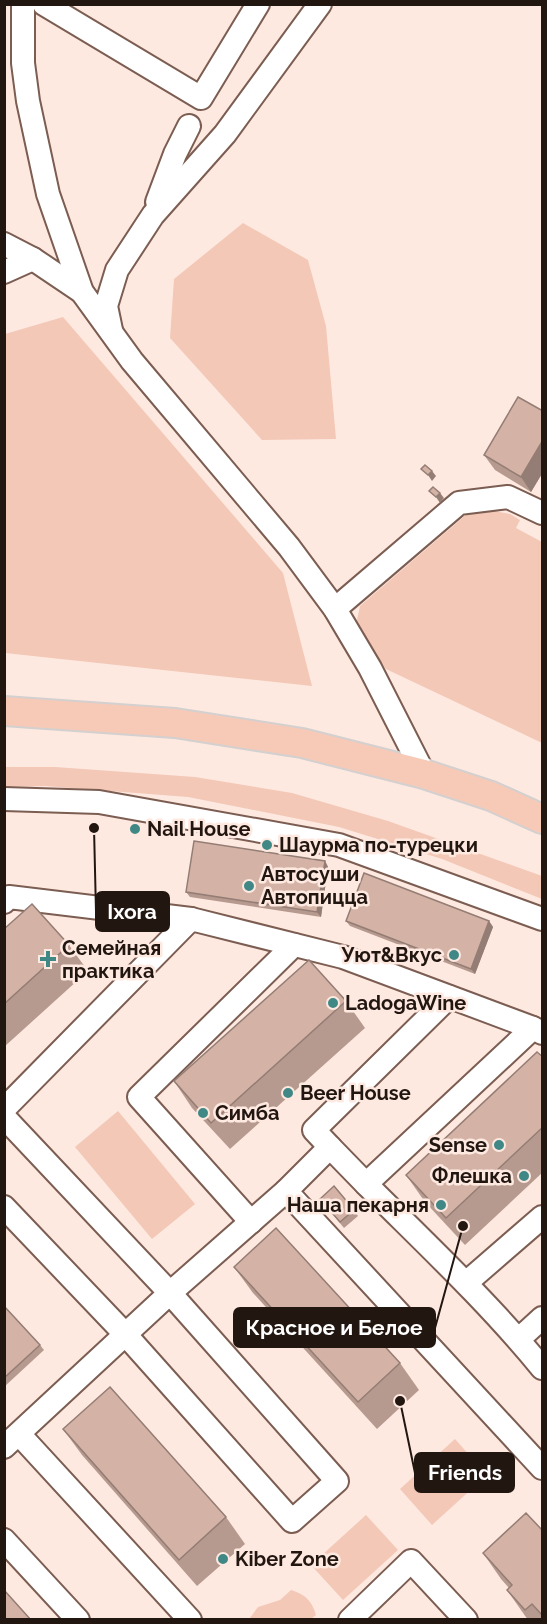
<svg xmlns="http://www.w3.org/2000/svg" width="547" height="1624" font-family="Raleway,sans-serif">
<rect width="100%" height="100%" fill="#fee9e1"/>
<g fill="#f3c8b7">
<path d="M243 223 308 260 326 326 336 439 262 440 170 338 174 279Z"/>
<path d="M63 317 283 573 312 686 5 653V334Z"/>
<path d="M489 510 510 514 520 520 516 528 542 542V743L386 669 360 633 357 620 360 606 467 514Z"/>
<path d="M5 767H55L195 777 292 793 388 821 542 876V899L442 859 339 827 188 797 45 786 5 787Z"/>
<path d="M118 1111 195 1204 152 1239 75 1147Z"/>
<path d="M455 1439 487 1475 432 1525 400 1489Z"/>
<path d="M366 1515 398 1550 343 1600 311 1565Z"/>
<path d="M291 1590C305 1594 312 1601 316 1615L311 1619H249L258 1607 280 1600Z"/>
</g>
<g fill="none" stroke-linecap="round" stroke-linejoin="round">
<defs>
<g id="minor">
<path d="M23 4V63L28 101 48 194 82 292 132 361 289 547 335 609 370 668 424 774"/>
<path d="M44 4 201 98 258 4"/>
<path d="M157 202 175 154 189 126"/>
<path d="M4 244 33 259 82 292"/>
<path d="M4 272 33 259"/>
<path d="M111 330 106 306 117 270 153 215 225 134 320 4"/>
<path d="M335 609 459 503 508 497 542 513"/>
<path d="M4 799 99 802 339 845 542 919"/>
<path d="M4 902 9 897 191 919"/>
<path d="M542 1033 533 1028 366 1184C426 1244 488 1302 542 1368"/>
<path d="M4 1109 191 919 343 957 533 1028"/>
<path d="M4 1117 170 1293 337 1481 292 1521 125 1334 4 1207"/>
<path d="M330 1147 314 1130 449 997"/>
<path d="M366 1184 330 1147 286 1191 542 1468"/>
<path d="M251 1222 139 1097 294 945"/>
<path d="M466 1283 542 1217"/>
<path d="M519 1339 542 1318"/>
<path d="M19 1434 190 1620"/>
<path d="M4 1447 170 1293 286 1191"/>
<path d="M4 1540 78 1620"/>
<path d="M350 1620 411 1561 466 1620"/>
</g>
<path id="major" d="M4 711 175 723 302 743 424 774 491 796 542 819"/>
</defs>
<use href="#minor" stroke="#7b5d52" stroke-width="26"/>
<use href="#major" stroke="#d3d0cf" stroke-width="32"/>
<use href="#minor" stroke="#fff" stroke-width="22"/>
<use href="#major" stroke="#f7cab8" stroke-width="28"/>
</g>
<g fill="#b69a8f">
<path d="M543 411V472L531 492 495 470 484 455Z"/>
<path d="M325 861 328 867 321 917 190 897 186 892Z"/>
<path d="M346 921H489L493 927 475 974 350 926Z"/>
<path d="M4 929 69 945 88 971 4 1047Z"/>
<path d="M346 1001 365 1028 230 1149 192 1108 174 1081Z"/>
<path d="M543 1057V1172L465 1245 425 1202 406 1175Z"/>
<path d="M320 1199 354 1210 358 1216 344 1228Z"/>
<path d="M234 1267 400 1363 419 1390 377 1429 253 1293Z"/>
<path d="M4 1306 40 1345 44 1350 4 1387Z"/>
<path d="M63 1429 226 1517 245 1544 197 1586 82 1455Z"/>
<path d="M543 1531V1620H528L507 1590 509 1588 501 1579 483 1553Z"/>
</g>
<g fill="#947d74">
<path d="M543 440V472L531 492 521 477Z"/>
<path d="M432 471 436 476 432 481 428 475Z"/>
<path d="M440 493 444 498 440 503 436 497Z"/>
<path d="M325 861 328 867 321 917 317 912Z"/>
<path d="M489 921 493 927 475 974 471 969Z"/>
</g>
<g fill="#d4b3a6" stroke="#947d74" stroke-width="1.5">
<path d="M518 397 543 411V440L521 477 484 455Z"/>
<path d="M425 465 432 471 428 475 421 469Z"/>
<path d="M433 487 440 493 436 497 429 491Z"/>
<path d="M194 841 325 861 317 912 186 892Z"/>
<path d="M364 873 489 921 471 969 346 921Z"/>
<path d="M32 904 69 945 4 1004V929Z"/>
<path d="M309 960 346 1001 211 1123 174 1081Z"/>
<path d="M537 1052 543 1057V1127L446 1218 406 1175Z"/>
<path d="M334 1186 354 1210 340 1222 320 1199Z"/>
<path d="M276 1228 400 1363 358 1402 234 1267Z"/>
<path d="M4 1306 40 1345 4 1378Z"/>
<path d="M110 1387 226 1517 179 1560 63 1429Z"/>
<path d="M526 1513 543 1531V1616L532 1604 525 1610 507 1590 512 1585 483 1553Z"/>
<path d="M4 1590 31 1620H4Z"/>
</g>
<g fill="#408886" stroke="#fee9e1" stroke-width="2">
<circle cx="135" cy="829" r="6"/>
<circle cx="267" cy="845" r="6"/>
<circle cx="249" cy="886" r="6"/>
<circle cx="454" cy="955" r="6"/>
<path d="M45 950h6v6h6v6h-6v6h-6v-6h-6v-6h6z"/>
<circle cx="333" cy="1003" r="6"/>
<circle cx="288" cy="1093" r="6"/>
<circle cx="203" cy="1113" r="6"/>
<circle cx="499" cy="1145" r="6"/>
<circle cx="524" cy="1176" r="6"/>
<circle cx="441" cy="1205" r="6"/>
<circle cx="223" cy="1559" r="6"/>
</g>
<g text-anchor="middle" stroke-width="5" stroke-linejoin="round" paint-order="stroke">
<g font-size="20" font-weight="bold" fill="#221611" stroke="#fee9e1" text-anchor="start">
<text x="147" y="836">Nail House</text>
<text x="279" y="852">Шаурма по-турецки</text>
<text x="261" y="881">Автосуши<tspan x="261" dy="23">Автопицца</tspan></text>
<text x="62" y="955">Семейная<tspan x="62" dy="23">практика</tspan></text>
<text x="442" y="962" text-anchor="end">Уют&amp;Вкус</text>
<text x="345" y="1010">LadogaWine</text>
<text x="300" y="1100">Beer House</text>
<text x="215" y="1120">Симба</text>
<text x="487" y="1152" text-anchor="end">Sense</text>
<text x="512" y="1183" text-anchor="end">Флешка</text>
<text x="429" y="1212" text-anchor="end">Наша пекарня</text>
<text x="235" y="1566">Kiber Zone</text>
</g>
</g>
<path fill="none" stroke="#221611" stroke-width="2" d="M94 828L96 912M463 1226L435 1328M400 1401L415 1473"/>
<g fill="#221611" stroke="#fee9e1" stroke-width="2">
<circle cx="94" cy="828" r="6"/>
<circle cx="463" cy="1226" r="6"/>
<circle cx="400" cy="1401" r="6"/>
</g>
<g fill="#221611" stroke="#221611" stroke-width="2">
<rect x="96" y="892" width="73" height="39" rx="6"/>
<rect x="234" y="1308" width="201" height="39" rx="6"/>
<rect x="415" y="1453" width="99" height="39" rx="6"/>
</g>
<g font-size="21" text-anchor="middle" font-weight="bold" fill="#fff">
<text x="132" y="919">Ixora</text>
<text x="334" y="1335">Красное и Белое</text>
<text x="465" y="1480">Friends</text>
</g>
<rect width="547" height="1624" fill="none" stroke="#221611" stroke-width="12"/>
</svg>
